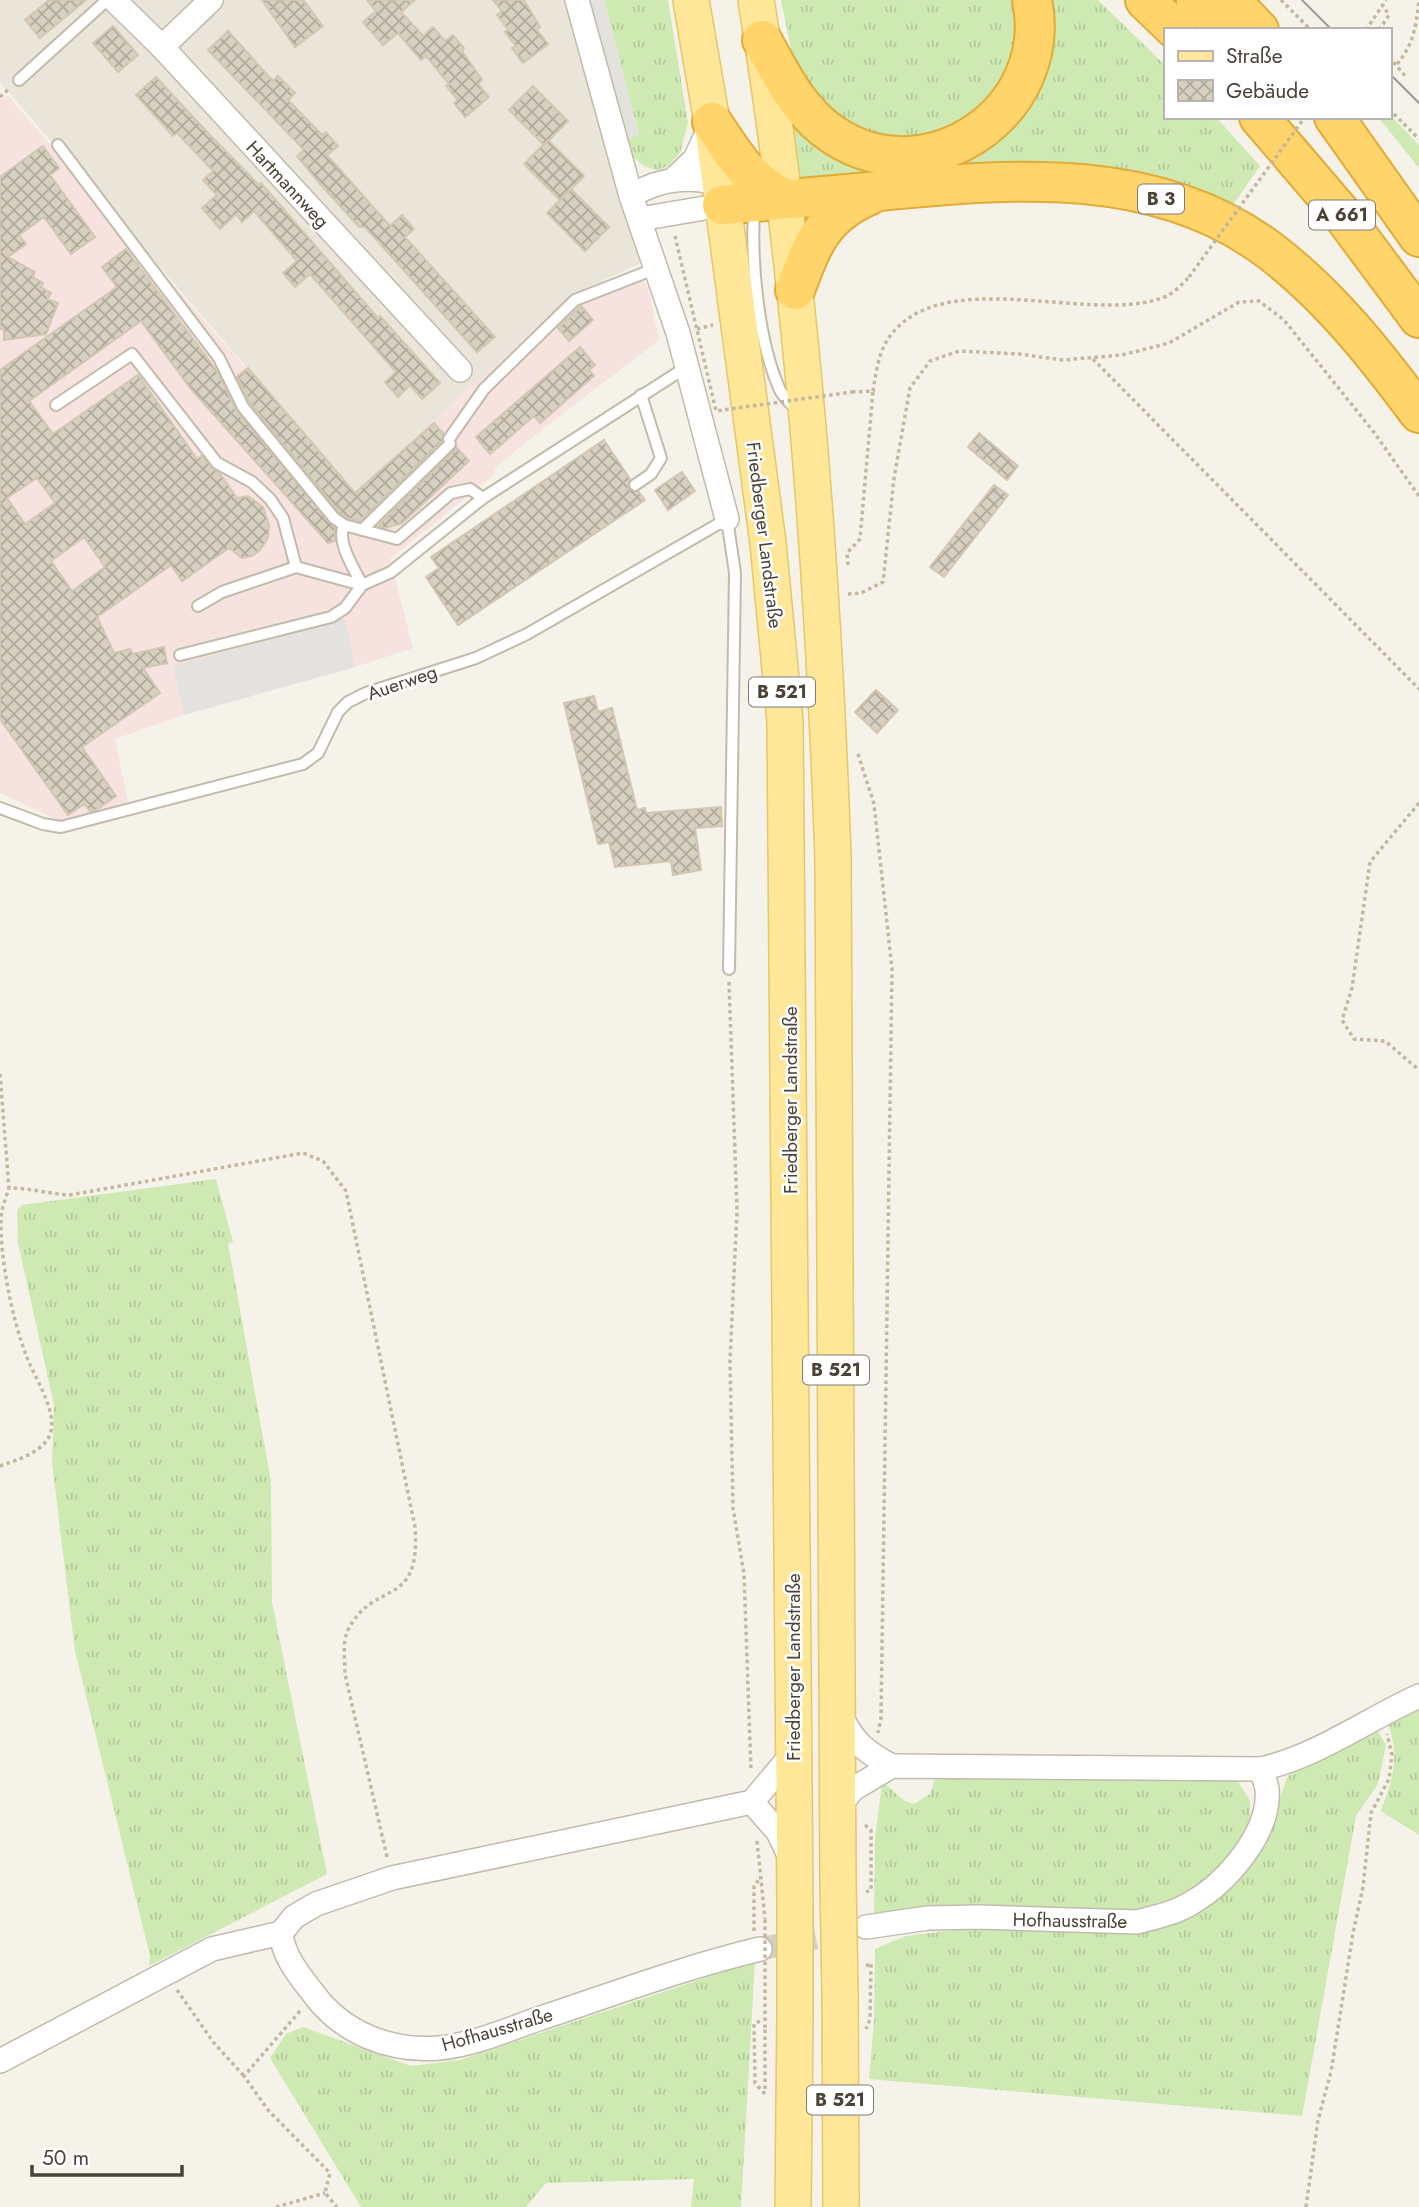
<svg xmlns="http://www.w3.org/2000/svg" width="1419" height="2207" font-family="Jost,sans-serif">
<defs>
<pattern id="grass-tufts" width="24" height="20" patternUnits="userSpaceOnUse" patternTransform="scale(1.75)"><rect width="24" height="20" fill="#ceeab2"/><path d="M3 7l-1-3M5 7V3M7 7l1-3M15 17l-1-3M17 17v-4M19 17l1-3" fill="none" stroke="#b2ca9a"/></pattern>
<pattern id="building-cross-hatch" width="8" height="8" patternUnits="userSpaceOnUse" patternTransform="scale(1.75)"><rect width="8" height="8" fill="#d7cfbf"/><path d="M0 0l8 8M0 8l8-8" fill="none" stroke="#b0aa9c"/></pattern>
</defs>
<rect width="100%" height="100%" fill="#f5f2ea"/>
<path fill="#e9e5d8" d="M0 0H584L657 256 572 294 355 493 0 82Z"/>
<path fill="#f6e2de" d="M8 96 355 493 572 294 639 275 648 288 659 340 526 442 495 468V474L390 559 413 648 355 667 184 715 115 739 128 802 64 823 0 793V100Z"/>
<g fill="url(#grass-tufts)">
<path d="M604 0H668L688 123 680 153 668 166 657 170 645 167 633 157 626 139 639 135Z"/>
<path d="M781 0H1022L1021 66 962 135 863 142 796 75Z"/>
<path d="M1041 0H1098L1165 65V117H1216L1260 166 1228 212 795 186 780 82 840 148 985 141Z"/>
<path d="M1389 114 1419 145V168L1378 117H1389Z"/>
<path d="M216 1179 233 1242 228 1243 271 1482 272 1602 327 1874 149 1966 150 1956 75 1651 52 1463 54 1405 18 1243 17 1210 22 1205Z"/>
<path d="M1419 1706V1835L1381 1811C1394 1774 1400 1758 1387 1720Z"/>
<path d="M1375 1727 1386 1745 1378 1784 1356 1816 1302 2116 869 2079 874 2021 875 1949 906 1936 972 1928 1102 1933 1145 1932 1193 1915 1230 1890 1261 1848 1288 1776Z"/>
<path d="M942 1777 1236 1778 1250 1801V1821L1235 1849 1207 1878 1168 1906 1124 1913 874 1916 875 1837 882 1784C896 1788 896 1800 914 1804L930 1794 934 1781Z"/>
<path d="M755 1961 741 2207H691L694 2179 546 2183 526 2207H361L270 2058 286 2034 303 2027 411 2066 460 2060Z"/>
</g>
<g fill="#e4e2de">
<path d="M590 0H604L639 135 626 139Z"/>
<path d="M345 619 355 667 184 715 173 666Z"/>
</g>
<g fill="url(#building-cross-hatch)" stroke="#d2c7b2" stroke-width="2" fill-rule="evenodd">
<path d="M49 0H86L40 38 25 20Z"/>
<path d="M262 0H303L323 26 295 47Z"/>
<path d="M367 0H415L401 12 423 36 433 27 445 41 453 35 464 48 462 51 482 80 478 84 489 97 465 117 454 103 458 100 446 86 449 84 426 56 421 60 398 33 383 45 363 22 376 11Z"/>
<path d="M493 0H524L540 27 537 30 548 44 523 63 512 48 516 46 505 32 508 30 497 15 502 11Z"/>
<path d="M113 26 138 55 118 72 93 43Z"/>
<path d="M228 31 273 81 278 76 295 93 288 100 322 135 326 132 338 146 327 155 390 226 402 215 414 229 405 237 495 337 477 352 365 227H359L321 185 297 156 304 150 208 50Z"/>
<path d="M156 77 207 132 259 185 261 183 378 318 380 316 440 383 422 399 410 385 398 397 385 382 396 372 310 274 295 287 283 273 297 261 254 211 242 222 236 214 220 229 202 208 217 195 203 180 213 171 177 133 173 136 136 95Z"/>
<path d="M533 86 568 121 544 145 509 110Z"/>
<path d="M548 140 584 176 560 200 524 164Z"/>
<path d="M43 146 59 168 50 175 95 237 71 254 44 217 19 235 26 244 8 257 35 272 33 277 43 283 41 287 51 293 47 299 58 303 46 334 4 340V329H0V177Z"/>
<path d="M571 189 609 227 585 251 547 213Z"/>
<path d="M126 249 217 371 237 412 335 528V541L328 543 191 389 141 321 29 401 53 434 138 375 197 459 201 456 220 474 237 498 248 496 263 507 269 525 268 538 260 550 252 556 242 558 229 548 182 581 171 565 97 617 114 653 130 649 133 654 164 647 167 663 143 668 160 693 82 747 116 796 96 810 90 811 84 804 68 815 0 719V370L117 287 102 267ZM37 478 55 503 25 524 7 498ZM84 537 105 567 72 591 51 561Z"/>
<path d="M581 306 593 320 569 341 558 328Z"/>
<path d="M580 347 595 365 589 370 594 376 540 423 534 416 490 454 476 437Z"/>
<path d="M248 368 355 493 434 423 443 433 442 441 360 521 347 518 339 512 250 403 237 377Z"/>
<path d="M979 433 1018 466 1007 480 968 447Z"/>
<path d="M604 440 630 479 628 489 639 492 645 500 458 625 426 577 439 568 431 557Z"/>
<path d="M457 448 469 461 402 523 385 528 378 526Z"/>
<path d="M682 472 695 491 668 510 655 490Z"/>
<path d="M994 485 1008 495 944 577 930 567Z"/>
<path d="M876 690 898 710 877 733 855 712Z"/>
<path d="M594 696 598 712 612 708 637 810 645 808 646 813 721 807 722 826 695 828 701 870 673 875 671 861 615 867 609 842 598 844 564 703Z"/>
</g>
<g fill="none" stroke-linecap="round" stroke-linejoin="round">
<path stroke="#d3cfc6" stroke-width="23" stroke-dasharray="23 11" stroke-linecap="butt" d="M760 1949 853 1930"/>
<defs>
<g id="service">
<path d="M19 80 107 0"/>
<path d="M58 145 219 358 243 407 334 518 344 525"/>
<path d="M754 210C751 263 758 339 779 388 782 396 790 403 796 409"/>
<path d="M56 405 132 354 217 463 252 482 270 499 283 518 296 567"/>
<path d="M449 439 484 389 575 300 657 268"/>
<path d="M635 485 651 474 661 458 641 395"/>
<path d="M362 530 450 444"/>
<path d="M362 585C354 568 336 542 344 525L397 539 451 493 470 489 483 498"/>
<path d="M198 606 222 592 296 567 362 585"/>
<path d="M180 655 331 617 345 608 362 585 391 572 483 498 685 368"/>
<path d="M0 808 43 824 61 827 303 764 318 753 338 712 348 702 366 693 476 658 527 634 727 519 735 573 729 969"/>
</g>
<g id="minor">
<path d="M114 0 162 47 460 370"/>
<path d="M577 0 631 196 678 333 727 519"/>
<path d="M162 47 211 0"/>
<path d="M674 179 695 159 711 125"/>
<path d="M631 196C661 177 698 174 730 188"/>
<path d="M640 219 722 205 733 200"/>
<path d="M840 1713C851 1740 866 1753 892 1766"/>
<path d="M752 1802 778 1832 790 1857"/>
<path d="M837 1809 853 1789 892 1766 1261 1769C1318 1756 1366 1720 1419 1696"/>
<path d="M866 1927 928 1918 979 1917 1137 1922C1156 1917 1176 1913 1193 1902 1227 1882 1271 1832 1267 1789 1266 1783 1263 1775 1261 1769"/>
<path d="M281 1933C283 1956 299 1975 313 1993 342 2033 390 2052 439 2048 473 2045 509 2029 541 2018 613 1994 685 1967 760 1949"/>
<path d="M0 2061 212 1949 281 1933 294 1917 316 1904 392 1878 752 1802 793 1753"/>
</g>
<g id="primary">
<path d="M691 0 712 122 768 543 785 721 795 1904"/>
<path d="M756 0C802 284 823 571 833 858L838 1883"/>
<path d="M840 1993 841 2207"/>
<path d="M793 2207 795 2014"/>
</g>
<g id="motorway">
<path d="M1145 0 1176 30"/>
<path d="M1196 0 1226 30"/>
<path d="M1230 0 1259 30"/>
<path d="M762 40C782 76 799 113 835 136 930 197 1055 110 1032 0"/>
<path d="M1259 117 1341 213 1419 318"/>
<path d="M1334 117 1419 237"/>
<path d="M712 122C737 159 744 175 784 199"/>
<path d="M722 205C775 200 828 196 880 191 1013 178 1160 165 1273 253 1330 297 1376 355 1419 413"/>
<path d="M795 290C812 245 822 215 870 195"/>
</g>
</defs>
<use href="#service" stroke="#c1bbac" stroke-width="14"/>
<use href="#minor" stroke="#c1bbac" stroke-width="26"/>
<use href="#primary" stroke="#e7c666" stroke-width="38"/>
<use href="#motorway" stroke="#e1ab38" stroke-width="42"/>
<g stroke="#c3b79d" stroke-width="3.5" stroke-dasharray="3.5 3.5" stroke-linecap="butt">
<path d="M1281 0 1311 30"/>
<path d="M1366 30 1386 0"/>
<path d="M1379 30 1389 15 1383 6"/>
<path d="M1389 57 1407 78"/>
<path d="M1397 64C1414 44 1416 26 1419 0"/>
<path d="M0 97 10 88"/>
<path d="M1389 109 1419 139"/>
<path d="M697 329 713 325"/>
<path d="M1093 359 1419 689"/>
<path d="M852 392 873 391C876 374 878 354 888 339 939 263 1084 323 1159 299 1171 296 1181 286 1189 277"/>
<path d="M848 565 847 553 860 539 873 391"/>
<path d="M848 594 861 593 883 582 894 478 910 388 930 361 959 351 1019 354 1063 360 1122 355 1169 343 1239 302 1259 301 1284 320 1373 431 1419 496"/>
<path d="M858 754 874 804 892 969 881 1718 878 1733"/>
<path d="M1419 803 1370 862 1352 988 1342 1020 1354 1039 1385 1041 1419 1070"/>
<path d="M729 982 737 1211 730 1361 733 1508 744 1574 751 1771"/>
<path d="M0 1074 9 1188C30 1188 49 1194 70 1195L303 1153 323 1161 346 1191 415 1527C421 1611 374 1578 348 1630 342 1642 345 1661 345 1674L387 1857"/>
<path d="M0 1466C17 1460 47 1451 51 1431 56 1408 34 1377 26 1355 12 1318 0 1259 1 1219 1 1209 6 1198 9 1188"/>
<path d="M865 1825 871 1830V1890L866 1892"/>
<path d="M757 1841 765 1919"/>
<path d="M754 1931V1885L762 1877"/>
<path d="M866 1966 871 1963 870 2019 866 2029"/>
<path d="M177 1990 214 2043 244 2076"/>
<path d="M300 2011 244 2076 268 2110 330 2173 325 2193 337 2207"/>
<path d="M760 2021 754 2024 755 2083 765 2094"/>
<path d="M765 2089V2028"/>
<path d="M276 2207 325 2193"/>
<path d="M1306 2207 1318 2120 1331 2072 1353 1933 1363 1887 1371 1813 1389 1779 1392 1755 1387 1734"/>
</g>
<use href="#service" stroke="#fff" stroke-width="10"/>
<use href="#minor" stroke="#fff" stroke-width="23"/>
<use href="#primary" stroke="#ffe799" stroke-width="35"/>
<use href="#motorway" stroke="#ffd56b" stroke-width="38"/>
<g stroke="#999" stroke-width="2">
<path d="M1302 0 1332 30"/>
<path d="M1389 73 1419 103"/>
</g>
<defs>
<g id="primary-bridge">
<path d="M838 1883 840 1993"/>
<path d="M795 1904V2014"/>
</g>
</defs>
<use href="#primary-bridge" stroke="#e7c666" stroke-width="38" stroke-linecap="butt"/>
<g stroke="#c3b79d" stroke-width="3.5" stroke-dasharray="3.5 3.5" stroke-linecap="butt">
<path d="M675 236 716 411 852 392"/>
<path d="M1189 277 1305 117"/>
<path d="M765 2028V1919"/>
</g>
<use href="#primary-bridge" stroke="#ffe799" stroke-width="35"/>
</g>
<g text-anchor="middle" stroke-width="5" stroke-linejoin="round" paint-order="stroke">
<g fill="#fff" stroke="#807b74" stroke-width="2">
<rect x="1138" y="184.5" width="46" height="29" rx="5"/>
<rect x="1309" y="200.5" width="66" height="29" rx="5"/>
<rect x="749" y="677.5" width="66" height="29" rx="5"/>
<rect x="803" y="1355.5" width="66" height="29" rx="5"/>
<rect x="807" y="2085.5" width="66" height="29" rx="5"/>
</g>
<g font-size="18" font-weight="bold" fill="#4a4338">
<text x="1161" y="205">B 3</text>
<text x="1342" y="221">A 661</text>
<text x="782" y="698">B 521</text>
<text x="836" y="1376">B 521</text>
<text x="840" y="2106">B 521</text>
</g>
<g font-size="19" fill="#4a4338" stroke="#fff">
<text transform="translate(288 184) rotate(47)" y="7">Hartmannweg</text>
<text transform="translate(765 535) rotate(83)" y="7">Friedberger Landstraße</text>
<text transform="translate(402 682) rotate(-19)" y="7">Auerweg</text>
<text transform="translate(790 1100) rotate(-90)" y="7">Friedberger Landstraße</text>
<text transform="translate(793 1667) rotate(-90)" y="7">Friedberger Landstraße</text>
<text transform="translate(1070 1920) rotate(1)" y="7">Hofhausstraße</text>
<text transform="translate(497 2029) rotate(-16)" y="7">Hofhausstraße</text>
</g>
</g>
<rect x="1164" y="28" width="228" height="91" fill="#ffffff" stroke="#b7b4af" stroke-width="2"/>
<rect x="1178" y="51" width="35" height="10" fill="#ffe799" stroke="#b7b4af" stroke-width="2"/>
<text x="1226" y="63" font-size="21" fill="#4a4338">Straße</text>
<rect x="1178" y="80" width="35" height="21" fill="url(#building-cross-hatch)" stroke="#b7b4af" stroke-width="2"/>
<text x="1226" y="98" font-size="21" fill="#4a4338">Gebäude</text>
<path d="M32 2165v10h150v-10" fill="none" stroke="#4a4338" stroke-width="3.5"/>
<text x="42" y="2165" font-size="21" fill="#4a4338" stroke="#ffffff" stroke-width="5" paint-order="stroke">50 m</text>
</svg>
